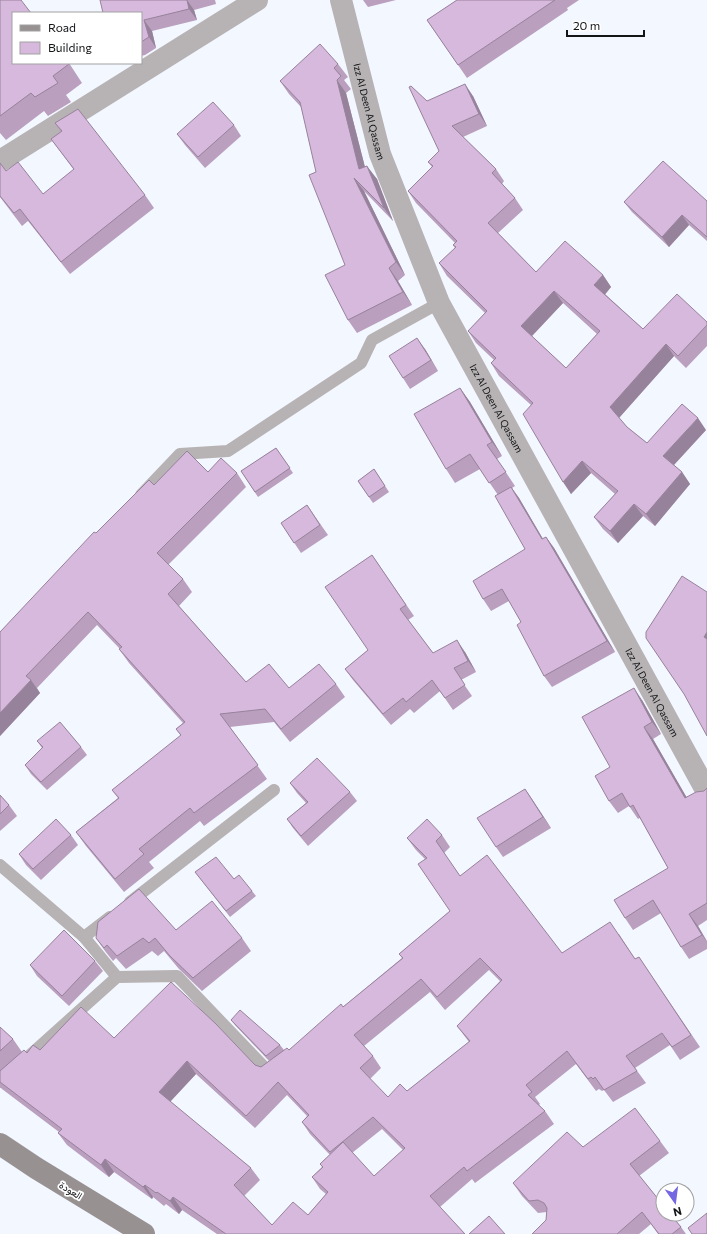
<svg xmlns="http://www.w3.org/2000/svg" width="707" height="1234" font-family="Commissioner,Vazirmatn,sans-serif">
<rect width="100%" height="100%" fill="#f3f7ff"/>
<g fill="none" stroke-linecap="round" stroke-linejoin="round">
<g stroke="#b7b2b3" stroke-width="12">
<path d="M141 495 180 454 228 451 361 363 372 340 439 303"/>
<path d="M0 865 84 937 117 977"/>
<path d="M130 902 274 790"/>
<path d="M84 937 110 917"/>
<path d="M0 1082 117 977 177 976 269 1072 275 1066"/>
</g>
<g stroke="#b7b2b3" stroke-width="22">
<path id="s1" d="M341 0 380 154 439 303 707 792"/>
<path d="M0 161 257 0"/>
</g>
<path stroke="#989192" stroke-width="22" d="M0 1144 36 1168 144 1234"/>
</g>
<g fill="#ba9fbf" fill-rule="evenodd">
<path d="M0 0 69 63 82 83 66 95 71 102 48 116 44 111 6 140 0 133Z"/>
<path d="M100 0H215L216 4 194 10 197 20 152 31 156 48 145 55 141 56V13Z"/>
<path d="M363 0H396L368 7Z"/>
<path d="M457 0H579L567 8 568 10 467 78 427 20Z"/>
<path d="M338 64 348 77 344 80 351 89 346 93 365 167 377 179 393 221 364 191 405 275 398 281 412 305 357 333 348 320 345 265 301 107 289 94 280 81Z"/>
<path d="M473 96 487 126 463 137 496 169 504 181 502 184 515 198 523 210 498 233 536 272 603 275 611 287 605 294 643 329 707 322V346L686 368 674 356 619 418 627 427 647 443 706 430 674 465 682 472 690 484 655 526 643 516 618 543 603 529 594 517 615 494 591 473 571 494 531 405 499 376 491 363 494 360 476 343 468 331 485 313 447 276 439 263 455 248 453 245 455 243 416 203 408 191 432 167 428 162 439 151 427 101ZM563 303 597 334 566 368 532 336Z"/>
<path d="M55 123 145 195 154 208 70 274 28 221 22 226 0 197V163L6 171 43 194 74 170 51 139 61 132Z"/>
<path d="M234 125 241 136 205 168 185 145 177 134Z"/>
<path d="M707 201V241L689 225 669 247 632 212 624 202Z"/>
<path d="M425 349 438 371 410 389 403 378Z"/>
<path d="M460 388 470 402 502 456 497 459 515 486 512 488 519 498 543 539 546 537 554 548 615 652 552 687 544 676 521 622 509 601 491 611 483 599 525 549 498 495 480 469 455 483 446 469Z"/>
<path d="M276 448 293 473 258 497 241 471Z"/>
<path d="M374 469 389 492 373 503 358 481Z"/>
<path d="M208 472 237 473 246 487 168 565 183 579 192 592 179 606 246 682 289 688 336 684 345 697 290 742 274 722 230 727 267 779 204 826 200 821 149 862 154 868 124 892 86 846 76 832 118 798 112 790 181 736 176 729 183 723 129 663 119 649H120L97 625 37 688 40 693 0 736V632L96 533 154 485Z"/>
<path d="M307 505 328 535 301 553 281 523Z"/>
<path d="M372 555 414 616 408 620 433 653 465 652 476 672 461 680 472 696 453 710 440 691 414 713 410 709 391 725 353 680 345 669 368 650Z"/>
<path d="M642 700 661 734 653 739 686 797 704 791 707 788V920L698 926 707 941V949L689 959 681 947 661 913 633 930 625 918 668 868 640 818 638 819 629 806 618 813 609 801 610 767Z"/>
<path d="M37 741 81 747 87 755 47 790 31 774 25 765 42 748Z"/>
<path d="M290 783 350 792 357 801 308 846 293 828 287 819 306 803 297 793Z"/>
<path d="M525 789 551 828 503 857 496 847Z"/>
<path d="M0 795 9 805 17 816 0 831Z"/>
<path d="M71 835 78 845 41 880 26 865 19 854Z"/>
<path d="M442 835 450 847 444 853 460 876 562 953 619 934 635 959 639 957 700 1047 680 1060 670 1045 635 1068 646 1083 613 1102 604 1090 602 1091 599 1089 596 1091 576 1064 535 1097 540 1104 539 1105 545 1111 554 1124 475 1183 472 1179 440 1207 465 1234H217L182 1210 179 1214 166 1204 164 1206 153 1197 152 1199 114 1172 109 1177 67 1145 58 1133 59 1132 2 1089 0 1087V1027L13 1039 22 1052 27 1053 114 1038 255 1065 261 1067 269 1061 235 1025 231 1020 280 1045 284 1050H289L343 1007 402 958 399 954 450 911 425 859 416 850 407 838ZM489 970 500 981 457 1026 469 1042 407 1091 388 1097 370 1079 381 1068 373 1056 364 1046 430 992 445 1010ZM196 1074 255 1128 287 1095 307 1116 302 1122 310 1134 330 1155 320 1164 322 1167 312 1177 320 1189 326 1194 308 1215 272 1225 244 1196 260 1180 251 1168 170 1102ZM382 1129 403 1150 374 1176 352 1153Z"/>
<path d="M195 872 234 879 252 891 256 896 230 917Z"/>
<path d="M176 930 242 938 251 951 202 991 179 969 164 951 158 956 152 951 126 969 116 958 113 961 105 951 96 938Z"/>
<path d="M95 961 103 971 69 1006 37 976 30 965Z"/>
<path d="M660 1141 669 1153 639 1176 681 1227 686 1234H658L651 1224 639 1234H532L546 1220 547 1212 538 1213 522 1196 513 1183 583 1147Z"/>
</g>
<g fill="#97829b">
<path d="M187 0 194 10 197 20 189 9Z"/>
<path d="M144 20 152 31 156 48 149 37Z"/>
<path d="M337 80 346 93 369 183 359 169Z"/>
<path d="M465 84 473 96 487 126 479 114Z"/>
<path d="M367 166 377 179 393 221 384 208Z"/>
<path d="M354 178 364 191 405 275 396 262Z"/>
<path d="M682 215 689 225 669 247 662 237Z"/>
<path d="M389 268 398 281 412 305 403 292Z"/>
<path d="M603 275 611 287 603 297 594 285Z"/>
<path d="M554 291 563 303 530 338 521 326Z"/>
<path d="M417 338 425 349 438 371Z"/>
<path d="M666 344 674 356 618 419 610 407Z"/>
<path d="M460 388 470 402 502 456 492 442Z"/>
<path d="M698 418 706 430 671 468 663 456Z"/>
<path d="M582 461 591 473 571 494 563 482Z"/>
<path d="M682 472 690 484 655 526 646 514Z"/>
<path d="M511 487 519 498 550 551 542 539Z"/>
<path d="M634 504 643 516 618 543 610 531Z"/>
<path d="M546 537 554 548 615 652 607 641Z"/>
<path d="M707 632V642L704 637Z"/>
<path d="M457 640 465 652 476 672 468 661Z"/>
<path d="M31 680 40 693 0 736V713Z"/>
<path d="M634 688 642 700 661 734 652 722Z"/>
<path d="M644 727 653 739 694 810 685 798Z"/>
<path d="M525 789 532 799 551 828 543 817Z"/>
<path d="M689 914 698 926 707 942 702 935Z"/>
<path d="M187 1061 196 1074 167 1105 159 1092Z"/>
<path d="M105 1159 114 1172 109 1177 101 1165Z"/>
<path d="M145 1185 153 1197 152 1199 143 1187Z"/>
<path d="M173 1197 182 1210 179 1214 170 1201Z"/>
</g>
<g fill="#d8b9de" stroke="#97829b" fill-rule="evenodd">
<path d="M0 0H21L31 13H13V63H69V64L53 76 58 83 35 97 31 93 0 116Z"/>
<path d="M100 0H187L189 9 144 20 149 37 141 42V13H103Z"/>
<path d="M457 0H555L458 65 427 20Z"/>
<path d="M320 44 338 64 334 68 341 76 337 80 359 169 367 166 384 208 354 178 396 262 389 268 403 292 348 320 325 275 345 265 309 175 316 172 300 102 280 81Z"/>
<path d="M465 84 479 114 452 126 496 169 492 173 515 198 488 223 536 272 565 241 603 275 594 285 643 329 677 294 707 322V325L678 356 666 344 610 407 627 427 647 443 682 404 698 418 663 456 682 472 646 514 634 504 610 531 594 517 618 491 582 461 563 482 523 414 533 403 491 363 496 358 468 331 487 311 439 263 456 247 453 245 457 241 408 191 433 166 428 162 439 151 409 87 411 86 427 101ZM554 291 600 331 566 368 521 326Z"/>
<path d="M213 102 234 125 198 157 177 134Z"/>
<path d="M78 109 145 195 61 262 20 209 14 213 0 196V163L6 171 18 162 43 194 74 169 51 139 62 131 55 123Z"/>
<path d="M663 161 707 201V237L682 215 662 237 624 202Z"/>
<path d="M417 338 431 360 403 378 389 356Z"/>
<path d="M460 388 492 442 487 445 506 472 489 483 470 454 446 469 414 414Z"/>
<path d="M276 448 290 468 255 492 241 471Z"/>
<path d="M187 451 208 472 221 458 237 473 157 553 183 579 168 594 246 682 269 664 289 688 319 664 336 684 281 729 265 709 220 714 258 765 194 813 190 808 139 849 144 854 115 879 76 832 119 798 112 790 181 735 176 729 185 722 119 649 122 647 88 612 26 676 31 680 0 713V632L94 532 96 533 149 480 154 485Z"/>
<path d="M374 469 385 486 369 497 358 481Z"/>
<path d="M511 487 542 539 546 537 607 641 544 676 517 625 521 622 502 589 483 599 473 581 525 549 495 496Z"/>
<path d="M307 505 320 525 294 543 281 523Z"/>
<path d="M372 555 406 605 400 609 433 653 457 640 468 661 454 668 465 685 445 698 432 680 406 702 403 698 383 714 345 669 368 650 325 587Z"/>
<path d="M682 576 707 592V632L704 637 707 639V736L684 694 646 638V632Z"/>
<path d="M634 688 652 722 644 727 685 798 696 792 704 791 707 788V903L689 914 702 935 681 947 653 900 625 918 614 900 668 868 633 805 630 807 622 793 609 801 595 776 610 767 582 717Z"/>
<path d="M60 722 81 747 41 782 25 765 43 747 37 741Z"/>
<path d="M317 758 350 792 301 836 287 819 308 802 290 783Z"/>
<path d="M525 789 543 817 496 847 477 818Z"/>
<path d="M0 795 9 805 0 814Z"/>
<path d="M56 819 71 835 33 869 19 854Z"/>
<path d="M427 819 442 835 436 841 460 876 487 855 562 953 610 922 635 959 639 957 691 1035 672 1047 662 1033 626 1056 637 1071 604 1090 595 1077 593 1079 591 1077 588 1079 567 1051 526 1085 532 1092 528 1095 545 1111 467 1171 464 1167 430 1196 465 1234H226L173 1197 170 1201 157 1192 156 1193 145 1185 143 1187 105 1159 101 1165 58 1133 62 1129 0 1082V1071L24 1050 27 1053 33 1045 40 1050 81 1007 114 1038 171 982 216 1024 255 1065 261 1067 287 1048 289 1050 341 1004 343 1007 403 958 399 954 450 911 418 864 427 858 407 838ZM480 958 502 980 457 1026 470 1041 407 1091 400 1084 388 1097 360 1068 373 1056 354 1035 421 979 437 997ZM187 1061 246 1116 278 1082 309 1115 302 1122 330 1152 373 1117 405 1148 374 1176 343 1142 320 1164 323 1167 312 1177 328 1192 308 1215 293 1202 272 1225 234 1185 251 1168 159 1092Z"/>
<path d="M216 857 234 879 239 875 252 891 226 911 195 872Z"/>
<path d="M139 889 176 930 212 901 242 938 193 978 170 956 155 938 149 943 143 938 117 956 107 945 104 948 96 938 98 922Z"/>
<path d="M64 930 95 961 62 996 30 965Z"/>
<path d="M240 1010 280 1045 266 1056 231 1020Z"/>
<path d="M0 1027 13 1039 0 1051Z"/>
<path d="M635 1108 660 1141 630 1164 663 1205V1214H670L681 1227 672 1234H659L642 1212 617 1234H532L546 1220 547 1208 544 1203 538 1200 529 1201 513 1183 567 1132 583 1147Z"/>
<path d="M707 1213V1234H692L688 1228Z"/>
<path d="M489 1216 505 1234H469Z"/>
</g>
<g text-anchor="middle" stroke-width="3.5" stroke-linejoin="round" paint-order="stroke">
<g font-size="10" fill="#131517" stroke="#fff">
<text dy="4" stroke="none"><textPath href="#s1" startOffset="115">Izz Al Deen Al Qassam</textPath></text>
<text dy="4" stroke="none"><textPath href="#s1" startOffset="439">Izz Al Deen Al Qassam</textPath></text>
<text dy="4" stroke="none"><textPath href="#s1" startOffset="763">Izz Al Deen Al Qassam</textPath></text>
<text transform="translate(71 1190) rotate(31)" y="4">العودة</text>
</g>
</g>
<rect x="12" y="12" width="130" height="52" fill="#ffffff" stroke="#a1a1a2"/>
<rect x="20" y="25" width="20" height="6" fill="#989192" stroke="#a1a1a2"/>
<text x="48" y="32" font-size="12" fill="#131517">Road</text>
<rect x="20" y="42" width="20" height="12" fill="#d8b9de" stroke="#a1a1a2"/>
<text x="48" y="52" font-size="12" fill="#131517">Building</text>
<g transform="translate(675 1202) rotate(166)"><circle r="19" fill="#ffffff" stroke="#a1a1a2"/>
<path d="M0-3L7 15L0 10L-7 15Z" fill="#7566e1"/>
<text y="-6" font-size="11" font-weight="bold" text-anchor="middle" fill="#131517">N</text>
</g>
<path d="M567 30v6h77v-6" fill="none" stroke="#131517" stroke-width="2"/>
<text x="573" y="30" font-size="12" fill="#131517" stroke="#ffffff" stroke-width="3" paint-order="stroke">20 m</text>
</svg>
